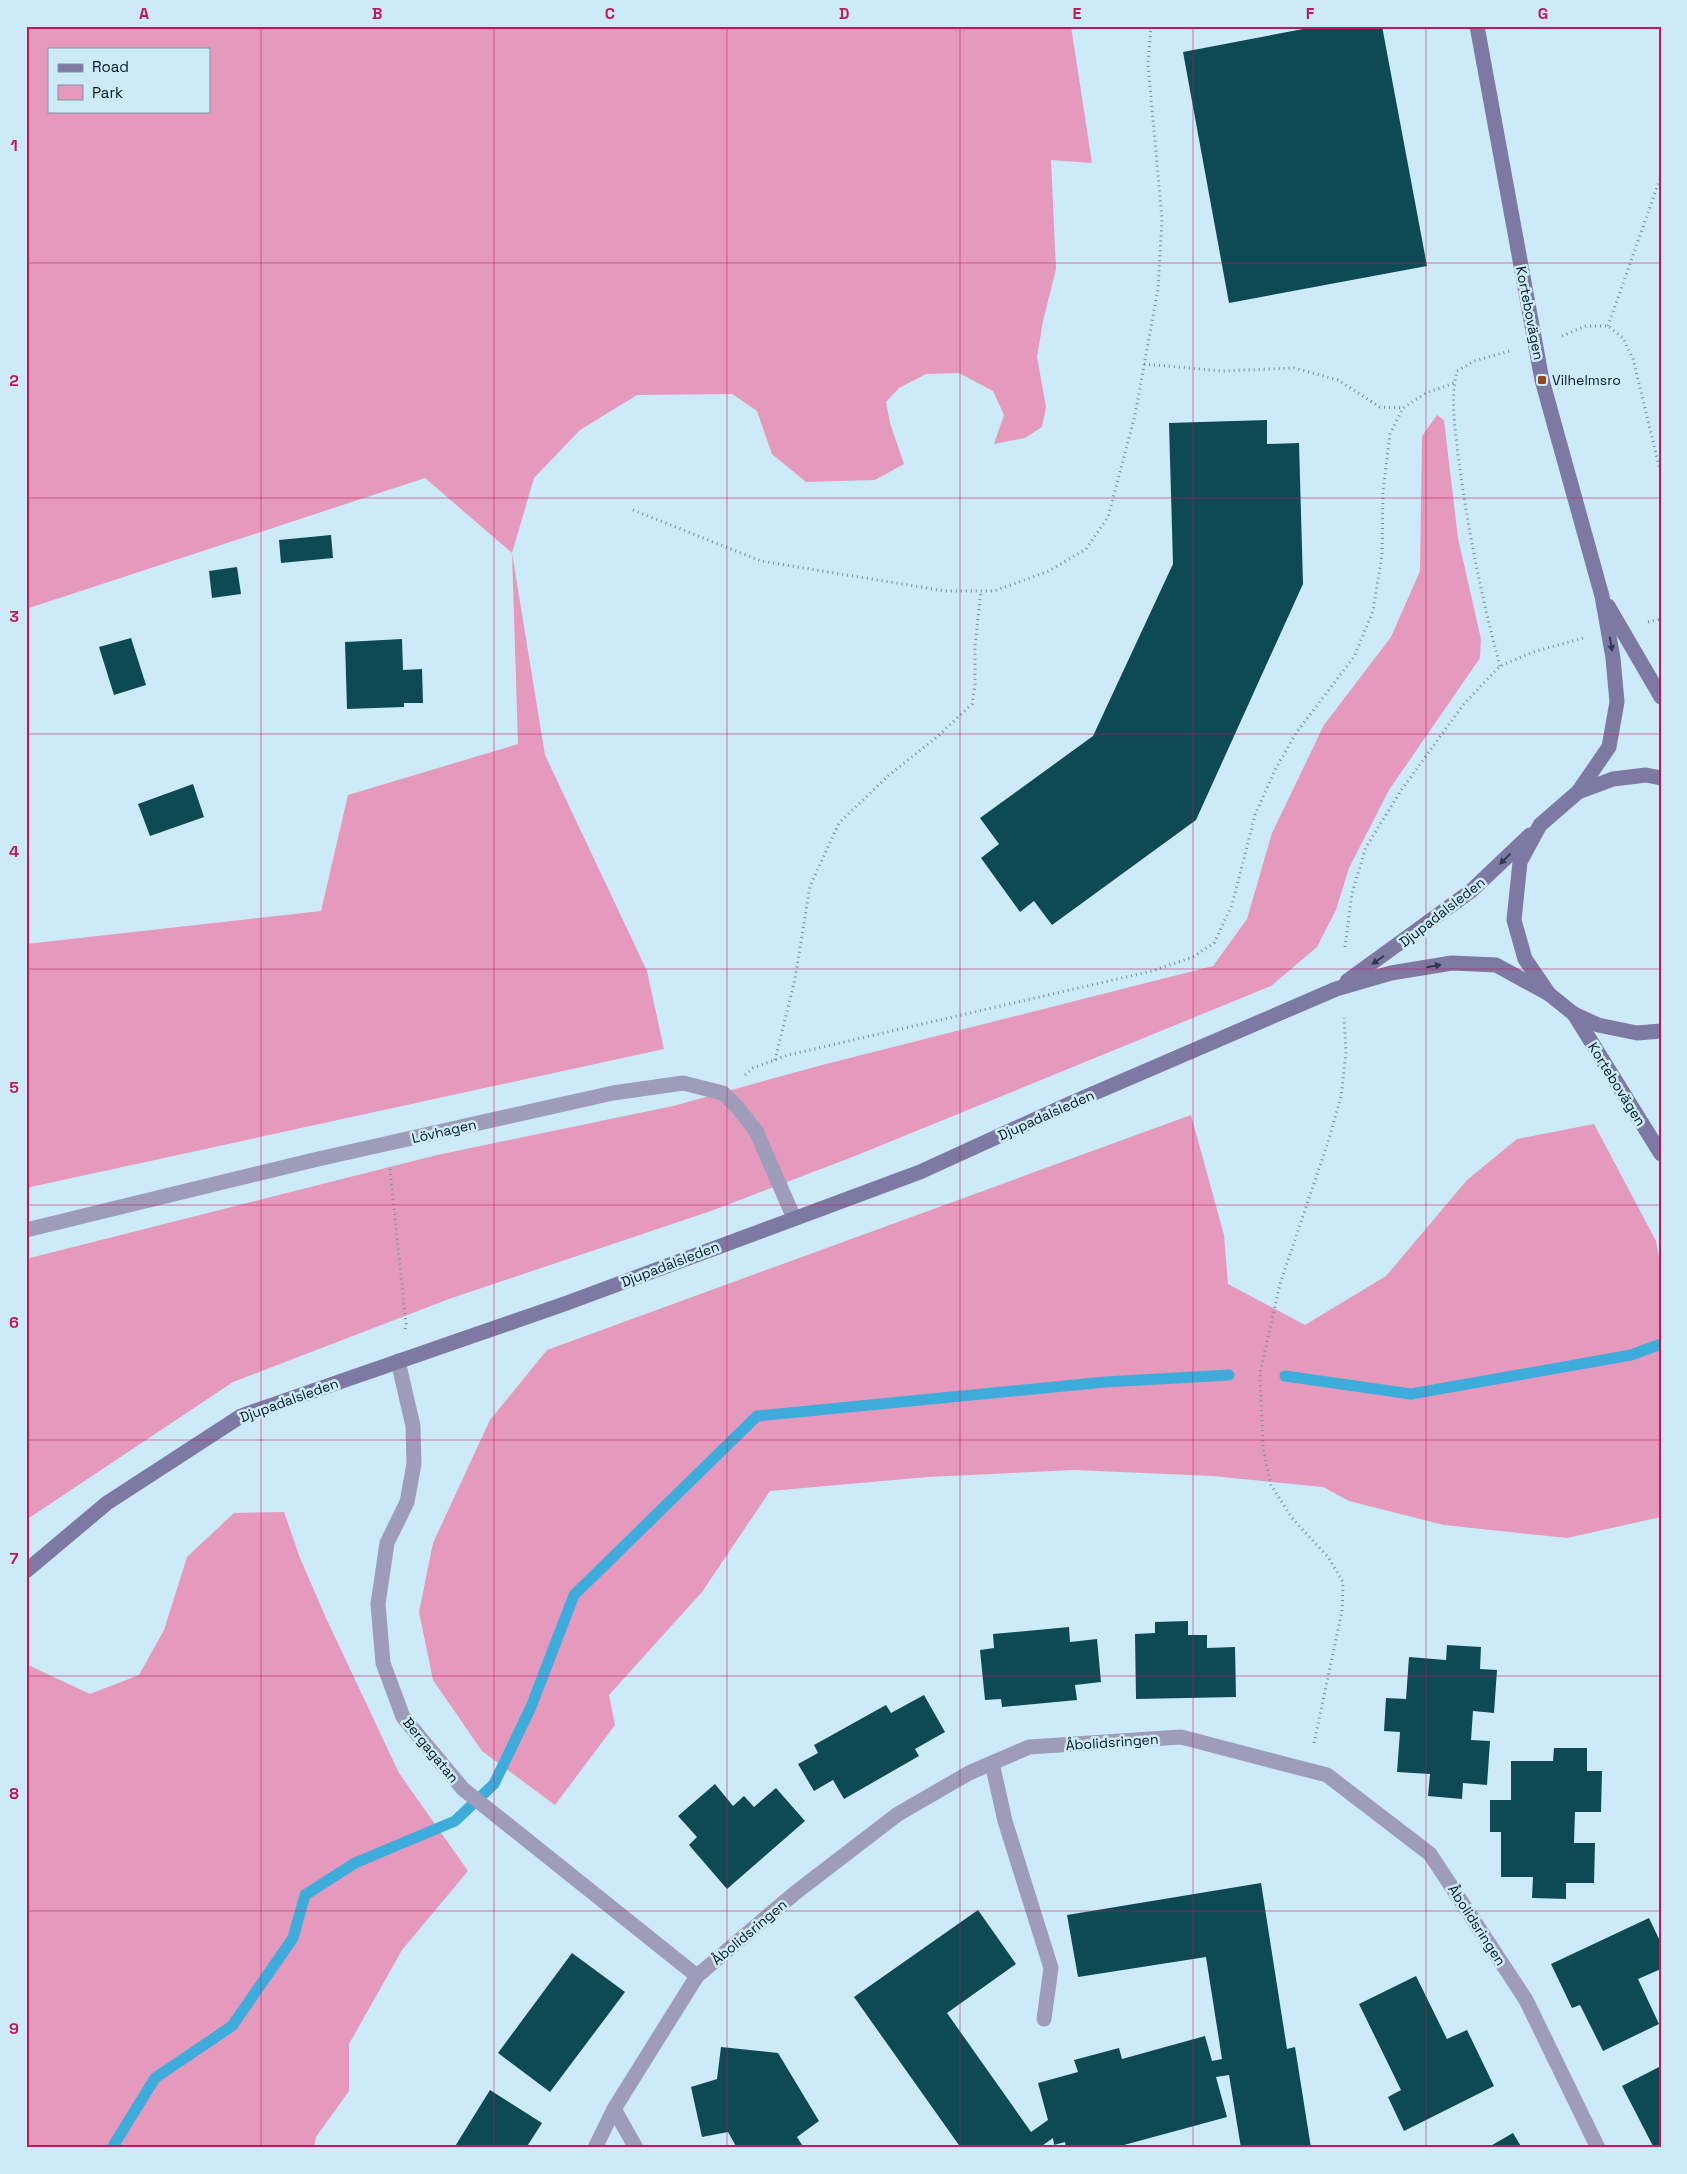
<svg xmlns="http://www.w3.org/2000/svg" width="1687" height="2174" font-family="'Space Grotesk',sans-serif">
<rect width="100%" height="100%" fill="#cdeaf9"/>
<g fill="#e59abd" fill-rule="evenodd">
<path d="M26 26H1071L1092 163 1051 160 1056 269 1043 321 1037 357 1046 407 1042 427 1025 438 994 444 1004 415 993 391 959 373 926 374 899 388 886 402 890 423 904 464 875 480 806 482 772 454 757 411 732 394 637 395 580 430 534 478 512 553 545 755 647 971 664 1049 26 1188V944L321 911 348 795 518 744 512 553 425 478 26 609ZM49 49H209V111H49Z"/>
<path d="M1437 415 1444 420 1458 538 1481 639 1480 658 1389 790 1349 868 1336 910 1317 947 1271 986 855 1156 711 1211 449 1299 233 1382 26 1520V1259L437 1155 673 1106 822 1065 1213 966 1247 919 1272 833 1324 725 1391 637 1420 571 1422 436Z"/>
<path d="M1191 1115 1224 1235 1228 1284 1305 1325 1386 1276 1467 1180 1517 1139 1594 1124 1656 1241 1661 1267V1517L1567 1538 1444 1525 1349 1501 1323 1487 1213 1476 1074 1470 928 1477 770 1491 702 1592 609 1695 615 1725 555 1805 482 1751 433 1680 419 1612 433 1543 490 1420 547 1350Z"/>
<path d="M284 1512 300 1558 326 1618 399 1773 468 1871 402 1950 349 2044V2091L316 2137 314 2148H26V1664L90 1694 139 1675 164 1630 187 1557 234 1513Z"/>
</g>
<g fill="none" stroke-linecap="round" stroke-linejoin="round">
<g stroke="#3dacda" stroke-width="11">
<path d="M1285 1376 1411 1394 1631 1355 1661 1344"/>
<path d="M112 2148 155 2078 232 2026 293 1938 305 1895 355 1863 455 1821 494 1784 531 1707 574 1595 757 1416 1105 1382 1229 1375"/>
</g>
</g>
<g fill="#0e4a53">
<path d="M1319 26H1382L1427 266 1229 303 1183 52Z"/>
<path d="M1267 420V444L1299 443 1303 584 1196 820 1052 925 1034 901 1020 912 981 858 999 844 980 818 1093 736 1173 564 1169 423Z"/>
<path d="M331 535 333 558 281 563 279 540Z"/>
<path d="M237 567 241 594 212 598 209 571Z"/>
<path d="M131 638 146 685 114 695 99 647Z"/>
<path d="M402 639 403 670 422 669 423 703H404V707L347 709 345 642Z"/>
<path d="M193 784 204 817 150 836 138 804Z"/>
<path d="M1188 1621V1635H1207V1648L1235 1647 1236 1697 1136 1699 1135 1634 1155 1633V1622Z"/>
<path d="M1069 1627 1070 1642 1097 1639 1101 1682 1075 1685 1077 1700 1002 1707 1001 1699 985 1700 980 1650 994 1648 993 1634Z"/>
<path d="M1447 1645 1481 1647 1480 1669 1497 1670 1494 1713 1473 1711 1471 1740 1490 1741 1487 1785 1463 1783 1462 1799 1428 1796 1430 1774 1397 1772 1400 1732 1384 1731 1386 1698 1406 1699 1409 1657 1446 1660Z"/>
<path d="M924 1695 945 1732 915 1749 919 1756 844 1799 833 1780 814 1791 798 1764 818 1753 814 1745 886 1705 891 1713Z"/>
<path d="M1554 1748H1587V1771H1602L1601 1812H1575L1574 1843H1595L1594 1883H1566V1899L1532 1898 1533 1877H1501V1832H1490V1800H1511V1761H1553Z"/>
<path d="M715 1784 733 1806 744 1796 754 1807 776 1788 805 1821 727 1889 689 1845 697 1837 678 1816Z"/>
<path d="M1261 1883 1287 2049 1295 2047 1311 2148H1241L1229 2075 1216 2077 1227 2117 1113 2148H1066L1065 2142 1054 2145 1053 2138 1039 2148H961L854 1997 978 1910 1016 1964 947 2013 1031 2132 1048 2120 1038 2083 1078 2072 1074 2060 1119 2048 1122 2059 1205 2036 1212 2061 1222 2059 1206 1957 1078 1977 1067 1915Z"/>
<path d="M1649 1918 1661 1943V1969L1638 1979 1659 2024 1603 2051 1580 2005 1572 2008 1551 1964Z"/>
<path d="M572 1953 625 1992 550 2092 498 2053Z"/>
<path d="M1416 1976 1447 2039 1467 2030 1494 2086 1404 2131 1388 2097 1401 2090 1359 2004Z"/>
<path d="M721 2047 778 2053 819 2121 797 2137 804 2148H737L728 2132 702 2137 691 2087 717 2079Z"/>
<path d="M1661 2066V2148H1654L1622 2086Z"/>
<path d="M490 2090 542 2123 526 2148H454Z"/>
<path d="M1513 2133 1522 2148H1487Z"/>
</g>
<g fill="none" stroke-linecap="round" stroke-linejoin="round">
<g stroke="#738d9a" stroke-width="3" stroke-dasharray="1 4" stroke-linecap="butt">
<path d="M1608 326 1661 176"/>
<path d="M1562 336 1586 326H1608L1623 338 1633 359 1661 474"/>
<path d="M1144 364 1222 371 1294 368 1338 380 1380 407 1403 408"/>
<path d="M633 510 761 561 945 591H994L1049 571 1086 549 1108 517 1135 415 1158 289 1162 219 1148 64 1151 26"/>
<path d="M1648 622 1661 619"/>
<path d="M1500 666C1481 596 1467 525 1458 454 1455 427 1450 397 1457 371L1474 361 1510 351"/>
<path d="M1345 947 1352 893 1366 847 1402 789 1463 705 1500 666 1533 652 1583 638"/>
<path d="M775 1060 795 979 810 886 839 823 889 775 937 737 972 704 975 685V645L981 591"/>
<path d="M745 1075 753 1068 788 1055 1152 971 1193 957 1214 943 1232 905 1255 815 1275 770 1296 733 1354 657 1373 611 1382 555 1383 491 1390 434 1403 408 1426 393 1454 383"/>
<path d="M390 1169 406 1324 405 1330"/>
<path d="M1314 1743 1342 1611 1343 1582 1328 1557 1292 1518 1271 1485 1263 1448 1260 1373 1280 1284 1328 1142 1341 1097 1346 1052 1344 1018"/>
</g>
<path stroke="#9f9cb9" stroke-width="15" d="M992 1763 1005 1821 1051 1968 1044 2019"/>
<g stroke="#9f9cb9" stroke-width="15">
<path d="M26 1230 318 1159 613 1093 683 1083 723 1093 738 1108 756 1131 794 1218"/>
<path d="M398 1361 413 1426 414 1464 407 1502 387 1543 378 1604 383 1663 403 1717 463 1789 697 1976"/>
<path d="M614 2109 636 2148"/>
<path d="M595 2148 614 2109 697 1976 795 1893 898 1814 969 1773 1029 1747 1181 1737 1327 1775 1430 1854 1526 2000 1598 2148"/>
</g>
<g stroke="#7e79a3" stroke-width="15">
<path d="M1477 26 1542 380 1602 596 1613 658 1617 702 1609 747 1578 792"/>
<path d="M1608 606 1661 697"/>
<path d="M1661 778 1646 775 1613 779 1578 792 1540 825 1520 862 1514 920 1525 959 1549 994 1574 1014 1598 1025 1637 1033 1661 1031"/>
<path d="M1347 981 1471 891 1530 835"/>
<path d="M1574 1014 1661 1154"/>
<path d="M26 1571 107 1503 241 1416 567 1303 920 1172 1069 1104 1336 989 1391 973 1452 963 1496 965 1549 994"/>
</g>
</g>
<defs><path id="oneway-solid" d="M-6-.8H1V-3.2L6.5 0L1 3.2V.8H-6Z" transform="scale(1.25)"/></defs>
<g fill="#2d3a4f">
<use href="#oneway-solid" transform="translate(1611 644) rotate(80)"/>
<use href="#oneway-solid" transform="translate(1505 859) rotate(136)"/>
<use href="#oneway-solid" transform="translate(1378 960) rotate(145)"/>
<use href="#oneway-solid" transform="translate(1434 966) rotate(-10)"/>
</g>
<path fill="none" stroke="#c2185b" stroke-width="1" stroke-opacity="0.55" d="M261 26V2148M494 26V2148M727 26V2148M960 26V2148M1193 26V2148M1426 26V2148M26 263H1661M26 498H1661M26 734H1661M26 969H1661M26 1205H1661M26 1440H1661M26 1676H1661M26 1911H1661"/>
<rect fill="#8d491d" stroke="#cdeaf9" stroke-width="2" x="1537" y="375" width="10" height="10" rx="2.5"/>
<g text-anchor="middle" stroke-width="5" stroke-linejoin="round" paint-order="stroke">
<g font-size="14" fill="#011822" stroke="#cdeaf9">
<text transform="translate(1530 313) rotate(79)" y="5">Kortebovägen</text>
<text transform="translate(1442 912) rotate(-38)" y="5">Djupadalsleden</text>
<text transform="translate(1617 1084) rotate(58)" y="5">Kortebovägen</text>
<text transform="translate(1046 1115) rotate(-24)" y="5">Djupadalsleden</text>
<text transform="translate(444 1131) rotate(-13)" y="5">Lövhagen</text>
<text transform="translate(670 1264) rotate(-21)" y="5">Djupadalsleden</text>
<text transform="translate(289 1400) rotate(-20)" y="5">Djupadalsleden</text>
<text transform="translate(1112 1742) rotate(-4)" y="5">Åbolidsringen</text>
<text transform="translate(431 1750) rotate(51)" y="5">Bergagatan</text>
<text transform="translate(1477 1925) rotate(57)" y="5">Åbolidsringen</text>
<text transform="translate(749 1932) rotate(-40)" y="5">Åbolidsringen</text>
</g>
<g font-size="14" fill="#011822" stroke="#cdeaf9" text-anchor="start">
<text x="1552" y="385">Vilhelmsro</text>
</g>
</g>
<rect width="1687" height="2174" fill="none" stroke="#cdeaf9" stroke-width="55"/>
<rect x="48" y="48" width="162" height="65" fill="#cdeaf9" stroke="#7b96a3"/>
<rect x="58" y="64" width="25" height="8" fill="#7e79a3" stroke="#7b96a3"/>
<text x="92" y="72" font-size="15" fill="#011822">Road</text>
<rect x="58" y="85" width="25" height="15" fill="#e59abd" stroke="#7b96a3"/>
<text x="92" y="98" font-size="15" fill="#011822">Park</text>
<rect x="28" y="28" width="1632" height="2118" fill="none" stroke="#c2185b" stroke-width="2"/>
<g font-size="16" text-anchor="middle" font-weight="bold" fill="#c2185b">
<text x="144" y="19">A</text>
<text x="377" y="19">B</text>
<text x="610" y="19">C</text>
<text x="844" y="19">D</text>
<text x="1077" y="19">E</text>
<text x="1310" y="19">F</text>
<text x="1543" y="19">G</text>
<text x="14" y="151">1</text>
<text x="14" y="386">2</text>
<text x="14" y="622">3</text>
<text x="14" y="857">4</text>
<text x="14" y="1093">5</text>
<text x="14" y="1328">6</text>
<text x="14" y="1564">7</text>
<text x="14" y="1799">8</text>
<text x="14" y="2034">9</text>
</g>
</svg>
